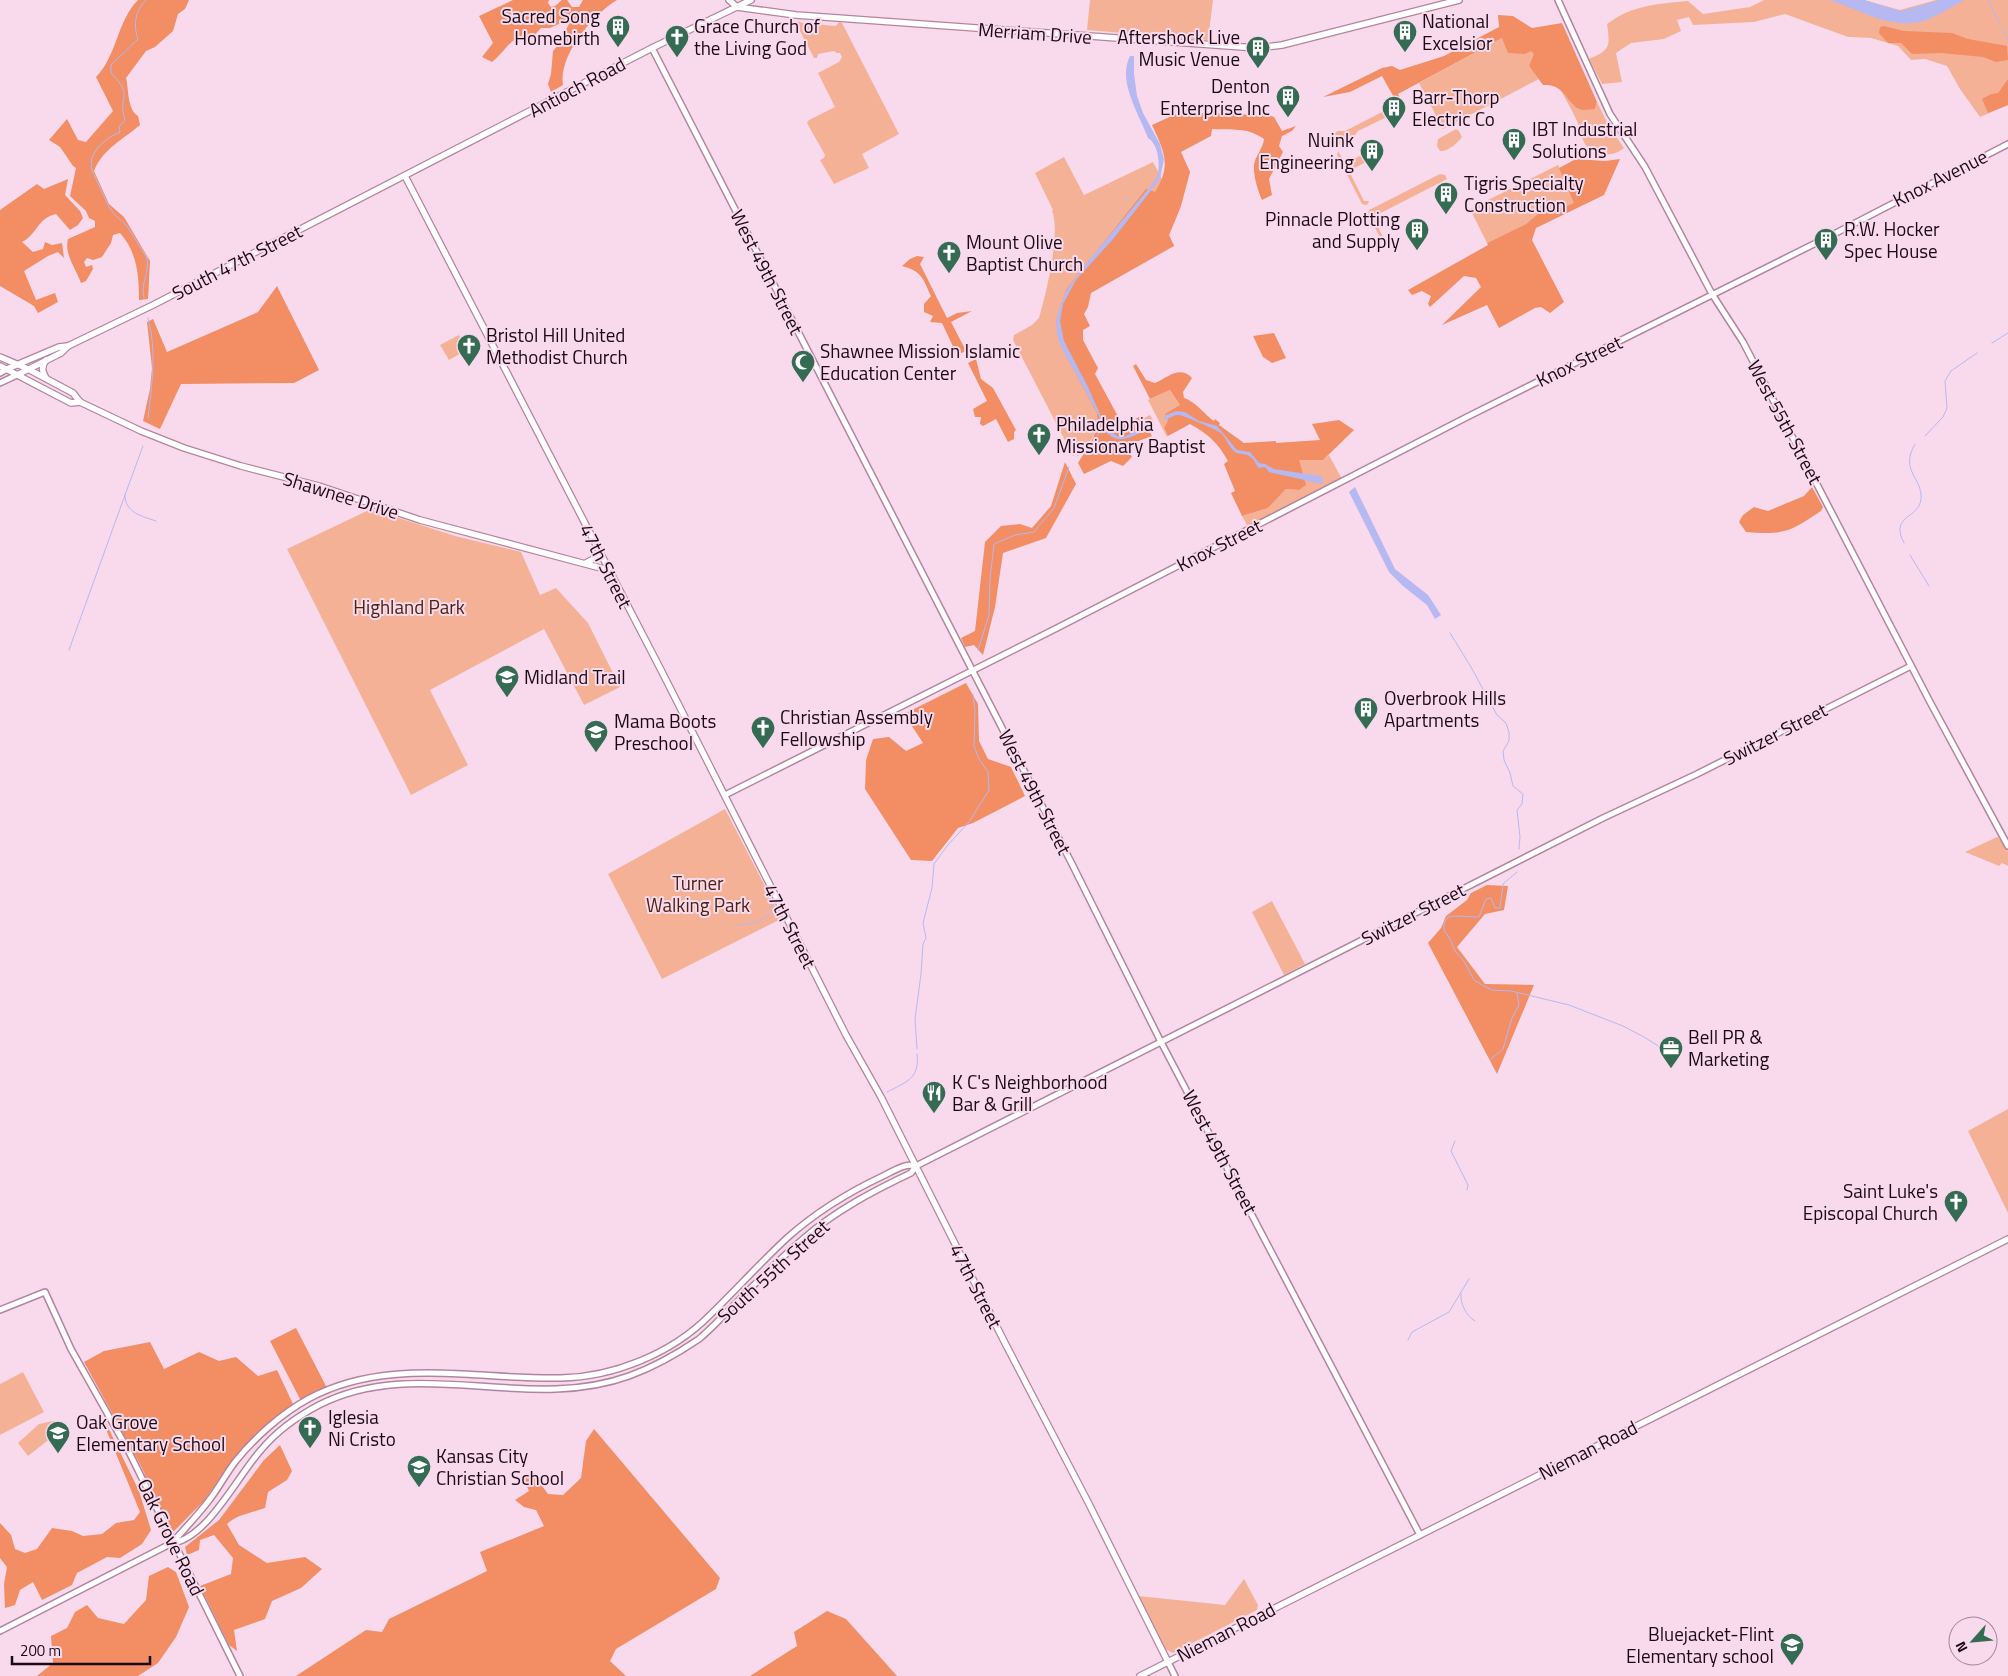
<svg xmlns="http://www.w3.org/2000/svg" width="2008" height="1676" font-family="'Titillium Web',sans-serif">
<rect width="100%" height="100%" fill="#f9daec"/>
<g fill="#f5b196">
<path d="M1090 0H1213L1208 40 1087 30Z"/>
<path d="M1764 0H1864L1900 10 1936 0H2008V105L1980 117 1960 89 1947 66 1925 59 1911 60 1898 46 1871 38 1848 37 1785 14 1754 22 1693 25 1689 17 1677 20 1681 31 1664 39 1631 43 1616 53 1622 82 1602 84 1589 59C1611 50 1610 46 1607 24 1632 5 1657 4 1688 1L1703 14 1750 7Z"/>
<path d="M798 21 802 23 836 26 839 22 842 23 899 134 862 154 869 168 834 184 820 160 824 158 825 155 807 123 809 120 835 107 818 73 839 62 842 57 840 53H836L834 51 818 54 817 58H814L798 27Z"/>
<path d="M1502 38 1531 50 1535 54 1529 66 1539 79 1443 129 1419 83Z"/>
<path d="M1560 89 1573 105 1595 109 1597 102 1610 128 1624 148C1613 158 1594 156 1585 144 1581 137 1580 128 1577 121 1572 110 1566 100 1560 89Z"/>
<path d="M1388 109 1391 115 1358 131 1353 138 1336 146 1332 145 1329 137 1338 131H1345Z"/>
<path d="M1456 129 1459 131 1462 137C1458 143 1447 152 1440 151L1437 146 1438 139Z"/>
<path d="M1374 146 1379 155 1349 171 1364 201H1369L1368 204 1365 205 1362 204 1337 155 1338 151 1345 163 1372 150Z"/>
<path d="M1064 157 1084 195 1153 162 1179 211 1169 235 1174 246 1089 272 1056 322 1113 421 1129 426 1150 415 1154 422 1141 424 1130 429 1098 423C1094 439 1087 448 1073 456L1013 340 1014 335 1032 325 1039 318C1046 294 1061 233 1052 211L1053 210 1035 173Z"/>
<path d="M1558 165 1575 203 1557 210 1539 213 1526 224 1487 243 1470 209Z"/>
<path d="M1440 174 1445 175 1447 179 1373 217 1383 237H1380L1368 215 1369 210Z"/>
<path d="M459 335 467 350 449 360 440 345Z"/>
<path d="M1170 390 1180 405 1164 428 1168 436 1167 437 1148 400Z"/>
<path d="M1329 455 1342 479 1248 527 1242 516 1268 508 1286 489 1299 490V460H1323Z"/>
<path d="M371 509 455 536 521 552 540 595 556 588 588 623 620 687 584 705 544 629 430 690 468 765 411 795 287 549Z"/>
<path d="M725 809 781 917 779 920 662 979 608 874Z"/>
<path d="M1997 837 2001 838 2008 852V866L2002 863 1999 866 1965 852Z"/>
<path d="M1272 901 1305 964 1284 975 1252 912Z"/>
<path d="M2008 1109V1213L1968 1131Z"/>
<path d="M23 1372 44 1412 0 1435V1384Z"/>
<path d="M53 1421 58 1425 56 1434 28 1456 18 1443 39 1424Z"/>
<path d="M1244 1579 1258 1605 1257 1610 1173 1653 1165 1649 1138 1596 1225 1605Z"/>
</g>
<g fill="#f28d64">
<path d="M138 0H189L185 9 178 14 173 31 155 47 146 51 126 78C129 90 127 109 138 116L140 125C123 139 102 150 94 171L109 204 124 217 150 261 148 299 139 300C139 275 137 252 120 233L113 235 111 243 102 257 93 260 87 258 84 262 86 267 92 265 93 269 86 281 81 283C76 269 64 254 68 239L95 227V221L89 218 86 211 70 196 76 168 73 166 60 147 49 140 67 119 78 140 86 142 113 111 96 77C117 56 117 21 138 0Z"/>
<path d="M513 0H549L548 3 551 7 555 6 562 0H567L572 7H579L583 0H617C593 14 558 56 563 85L551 92 548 84 551 74 553 51 559 44 572 18 550 28H541L533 37 526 34C507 41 506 51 492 62L482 57 493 43 479 16Z"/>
<path d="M1498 15 1513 16 1532 28 1562 23 1597 102 1595 109C1592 109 1586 110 1583 110 1565 106 1567 83 1543 85L1529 66 1534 54 1531 51 1525 54 1508 53 1502 38 1398 94 1404 105 1391 115 1388 109 1397 103 1382 76 1350 92 1323 97 1382 68 1392 66 1400 70 1444 56 1499 27Z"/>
<path d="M1884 26 1904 31 1952 33 1968 39 2007 46 2008 60 1996 62 1983 57 1941 53 1912 54 1901 43H1888L1879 33 1880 27Z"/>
<path d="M2008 79V105L1988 113 1982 99 1991 94 1998 93Z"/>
<path d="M1196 105 1200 113C1221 114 1240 112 1261 117L1265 114 1274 117 1282 131 1296 126 1292 131 1282 136 1279 146 1283 152 1269 179 1272 195 1262 200C1258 191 1253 175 1254 165 1255 156 1263 149 1264 139 1245 126 1234 131 1212 129L1211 136 1181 152 1190 172 1181 206 1169 235 1174 246 1091 293 1088 307 1084 314 1090 326 1083 330V340L1098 368 1095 374 1121 422 1125 424 1141 416 1152 436 1125 446 1132 457 1123 466 1111 461 1084 474 1078 463C1088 446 1100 433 1097 413L1062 348 1056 322 1066 290 1146 189 1155 192C1172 165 1164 151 1152 125Z"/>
<path d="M1576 159 1605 161 1620 159 1604 195 1536 228 1532 240 1564 302 1550 313 1541 307 1535 308 1499 328 1487 305 1442 325 1481 287 1476 278 1464 276 1430 307 1428 304 1431 296 1422 291 1412 295 1408 290 1488 245 1487 243 1526 224 1539 213 1557 210 1574 203 1559 168Z"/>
<path d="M68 179 65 195 80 211 83 218 78 225 70 230 56 214C37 218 38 234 22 242L33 252 43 249 45 242 52 245 62 243 64 258 58 252 48 256 24 271 36 300 55 293 58 302 38 313 34 306 0 286V210L37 184 44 189Z"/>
<path d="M917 256 924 257 920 264 947 318 957 313 972 311 951 322 966 351 957 355 942 323 930 322 933 316 924 312V304L931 296C923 279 922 271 902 266L910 259Z"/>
<path d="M277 286 319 370 294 383 181 384 160 429 143 421 150 389 152 368 147 322 153 319 167 352 258 312Z"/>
<path d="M1274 333 1286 358 1272 363 1263 357 1253 336Z"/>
<path d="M976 359 981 379 993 388 1016 430 1014 432V439L1008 442 996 419 983 426 980 424 981 417H975L973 409 987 401 968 363Z"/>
<path d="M1136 364 1146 380 1155 383C1168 377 1180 365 1192 378L1183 392 1184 398C1195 401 1204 414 1214 421L1215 419 1220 423 1219 425 1244 443 1276 441V443L1320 440 1312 424 1339 420 1354 430 1323 460H1299L1306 485 1299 490 1286 489 1268 508 1242 516 1231 493 1235 491 1224 464 1228 461C1218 443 1208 434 1190 424L1168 436 1164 428 1168 421 1165 414 1180 405 1170 390 1150 399 1133 366Z"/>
<path d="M1065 462 1076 484 1046 538 1003 553 995 607 983 655 974 645 965 647 961 638 975 631 985 542 1001 526 1020 524 1032 528 1051 506Z"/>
<path d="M1812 487 1823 507 1821 511C1790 532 1784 535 1746 532L1739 522 1743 515 1754 507 1768 511 1804 496Z"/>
<path d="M966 683 978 704 979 741 988 759 1011 767 1025 796 973 823 958 828 932 861 911 860 865 789 866 760 873 739 889 737 906 751 923 743 904 714Z"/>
<path d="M1487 885 1508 886 1504 910 1485 914 1457 947 1485 984 1534 985 1497 1074 1428 943 1441 928 1446 916 1467 900 1471 893Z"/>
<path d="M296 1328 327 1388 303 1400 300 1399 270 1341Z"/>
<path d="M150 1342 164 1369 199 1352 219 1361 236 1357 258 1376 277 1370 293 1404 258 1432 233 1459 204 1501 174 1531 169 1530 142 1468 84 1362 104 1351Z"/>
<path d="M104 1419 139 1491 151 1530 142 1544 120 1558 107 1557 77 1573 72 1585 42 1600 33 1582 20 1590 15 1605 5 1608 4 1584 7 1567 0 1558V1523L11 1535 15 1549 25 1553 37 1549 52 1528 72 1531 83 1536 102 1534 116 1523 134 1520 140 1512 103 1422Z"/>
<path d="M594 1429 720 1578 716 1589 616 1649 610 1661 626 1676H296L366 1630 382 1632 389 1619 487 1571 480 1552 544 1526 536 1510 524 1507 515 1500 529 1491 522 1476 529 1473 539 1482 548 1494 563 1495 581 1478 586 1441Z"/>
<path d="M280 1445 292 1471 287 1480 268 1492 265 1508C252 1513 237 1514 227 1524L239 1545 267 1563 305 1557 322 1569 301 1588 272 1601 265 1619 234 1630 237 1651 229 1645 200 1586 231 1574 233 1558 214 1535 200 1540 199 1550 187 1555 185 1547 219 1520 264 1460Z"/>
<path d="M168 1567 176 1572 189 1607 176 1637 158 1663 138 1676H37L53 1663 51 1636 67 1628 75 1612 87 1605 98 1618 124 1624 146 1600 149 1576Z"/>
<path d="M827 1611 846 1619 897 1676H750L797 1646 794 1632Z"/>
</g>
<g fill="#b5b8f1">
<path d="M1829 0H1864L1901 11 1940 0H1964C1952 7 1939 15 1926 20 1894 32 1859 9 1829 0Z"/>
<path d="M1130 56H1134V74L1137 96 1143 113 1160 144 1164 159 1160 179 1114 238 1076 280 1063 304 1060 321 1064 341 1088 387 1106 428 1117 436 1124 437 1148 424 1150 429C1135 434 1122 446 1108 434 1101 428 1100 424 1099 416L1061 347 1057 335 1056 320 1059 309 1066 291 1085 265 1149 188C1152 184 1157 178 1158 173 1160 162 1158 144 1148 138 1139 114 1117 81 1130 56Z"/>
<path d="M1176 411 1185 412 1199 421 1217 426 1237 450 1250 452 1259 463 1265 464 1274 469 1320 476 1323 478 1322 484 1269 472 1265 467 1259 468C1255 464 1254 458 1249 456 1245 453 1239 455 1235 452 1228 446 1227 439 1221 433 1219 431 1183 415 1179 415 1174 414 1170 419 1165 420L1164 416Z"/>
<path d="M1355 487 1395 569 1428 595 1441 615 1435 619 1427 605 1403 586 1389 572 1349 492Z"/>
</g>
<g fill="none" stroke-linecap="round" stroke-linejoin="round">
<g stroke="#b5b8f1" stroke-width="1">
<path d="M1988 0 2000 25"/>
<path d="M2002 29 2008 40"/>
<path d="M1125 197 1127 201"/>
<path d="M144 298C140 283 150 272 147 258L127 226 114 214 108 205 91 168 92 157 98 147 110 137 120 132 119 127 125 120C117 96 135 97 111 73V65L138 39C133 25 135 11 146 0"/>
<path d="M148 318C157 351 152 384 148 418"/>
<path d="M1992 343 2008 333"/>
<path d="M1925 436 1943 417 1947 408 1945 381 1951 371 1977 353"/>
<path d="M143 446 125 495C125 513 142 516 156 521"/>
<path d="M1077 456C1089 447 1097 441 1101 427"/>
<path d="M1904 543C1889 515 1919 519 1921 499 1923 478 1899 471 1915 444"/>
<path d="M1910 555 1929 586"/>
<path d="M1450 633 1471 667 1497 715 1506 723 1509 732V741L1503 751 1504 760 1510 773 1513 786 1523 794 1522 804 1517 810 1520 837 1519 849"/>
<path d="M69 650 125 495"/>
<path d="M978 650 989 615 990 579 994 544 1015 535 1034 532 1054 508 1069 467"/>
<path d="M1517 872 1503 884 1500 908H1495L1491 898 1486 899 1479 917 1455 916 1448 917 1444 923V930L1450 939 1455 951 1464 961 1474 980 1484 986 1492 990 1511 991 1569 1005 1623 1026 1644 1037 1668 1052"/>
<path d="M764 896 768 897 772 908V912"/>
<path d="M739 925 759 922 771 913"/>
<path d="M917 1049 915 1019 921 974 923 944 926 938 923 923 932 888 934 864 947 846 969 822 989 790 988 772 979 759 974 746 975 711 973 694"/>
<path d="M1491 1059 1503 1049 1512 1018 1519 1005 1517 993"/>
<path d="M887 1092C906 1082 920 1079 917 1054"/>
<path d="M1455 1141 1451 1151 1468 1185 1467 1190"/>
<path d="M1461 1294C1460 1303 1466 1316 1475 1321"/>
<path d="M1408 1340 1412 1332 1449 1312 1469 1279"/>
</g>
<defs>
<g id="tertiary">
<path d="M1558 0 1610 114 1645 167 1712 294 1743 342 1930 702 2008 846"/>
<path d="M652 48 1072 864 1161 1042 1420 1535"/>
<path d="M0 373 7 369"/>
<path d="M0 383 17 375"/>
<path d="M725 795 1057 628 1467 417 1834 234 2008 144"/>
<path d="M916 1166 1603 818 1697 774 1911 666"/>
<path d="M0 1310 45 1292 71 1349 128 1450 240 1676"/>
<path d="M173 1542C185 1528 199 1514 210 1499 219 1487 226 1474 235 1462 254 1438 281 1414 308 1399 387 1356 476 1380 561 1378 613 1377 671 1354 709 1316 735 1291 760 1263 787 1238 815 1213 849 1192 883 1176 894 1171 904 1163 916 1166"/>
<path d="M0 1631 172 1543C207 1539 238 1475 261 1450 276 1432 298 1416 319 1405 416 1355 527 1413 629 1376 654 1367 677 1354 699 1339 710 1330 720 1319 730 1309 754 1285 777 1261 803 1239 835 1211 873 1191 911 1173L916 1166"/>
<path d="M1168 1662 1175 1676"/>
</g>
<g id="secondary">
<path d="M729 0 737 7 796 15 1257 48 1282 45 1459 0"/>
<path d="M405 176 661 670 846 1035 881 1097 1005 1343 1088 1502 1168 1662"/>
<path d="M0 357 28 369 73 393 80 402 141 431 184 448 241 466 319 486 420 520 608 570"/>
<path d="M0 366 71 403 80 402"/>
<path d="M7 369 59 347 68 346 153 305 652 48 751 0"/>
<path d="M17 375 61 353 68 346"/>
<path d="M46 378C42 371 41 367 46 360"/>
<path d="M586 563 597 557 599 552"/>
<path d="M1140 1676 2008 1239"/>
</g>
</defs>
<use href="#tertiary" stroke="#b384a1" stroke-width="8"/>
<use href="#secondary" stroke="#b384a1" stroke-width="8"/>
<use href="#tertiary" stroke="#fff" stroke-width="5"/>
<use href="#secondary" stroke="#fff" stroke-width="5.5"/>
</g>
<defs>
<symbol id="building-pin" viewBox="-11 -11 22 30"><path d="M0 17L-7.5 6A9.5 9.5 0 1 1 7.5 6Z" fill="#346b52" stroke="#f9daec"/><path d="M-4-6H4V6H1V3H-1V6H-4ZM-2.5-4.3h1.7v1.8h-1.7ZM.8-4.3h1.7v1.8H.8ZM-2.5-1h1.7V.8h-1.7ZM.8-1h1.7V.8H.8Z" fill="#fff"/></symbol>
<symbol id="church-pin" viewBox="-11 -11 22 30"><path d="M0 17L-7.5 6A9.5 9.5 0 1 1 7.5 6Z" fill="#346b52" stroke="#f9daec"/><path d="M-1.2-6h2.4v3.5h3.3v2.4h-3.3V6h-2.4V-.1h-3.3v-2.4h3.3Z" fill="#fff"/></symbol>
<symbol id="mosque-pin" viewBox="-11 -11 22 30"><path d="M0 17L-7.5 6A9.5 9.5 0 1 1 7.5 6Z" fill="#346b52" stroke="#f9daec"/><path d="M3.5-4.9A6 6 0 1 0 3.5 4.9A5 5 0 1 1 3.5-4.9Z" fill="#fff"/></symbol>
<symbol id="school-pin" viewBox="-11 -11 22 30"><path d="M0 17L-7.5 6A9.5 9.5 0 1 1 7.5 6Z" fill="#346b52" stroke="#f9daec"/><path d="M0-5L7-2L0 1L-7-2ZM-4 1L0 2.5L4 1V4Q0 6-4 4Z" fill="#fff"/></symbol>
<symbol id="office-pin" viewBox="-11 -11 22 30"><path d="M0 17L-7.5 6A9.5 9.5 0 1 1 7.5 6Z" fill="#346b52" stroke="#f9daec"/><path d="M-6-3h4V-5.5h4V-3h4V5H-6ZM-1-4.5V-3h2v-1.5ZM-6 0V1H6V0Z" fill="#fff"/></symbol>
<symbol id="restaurant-pin" viewBox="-11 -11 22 30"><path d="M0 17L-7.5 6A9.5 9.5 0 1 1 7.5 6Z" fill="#346b52" stroke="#f9daec"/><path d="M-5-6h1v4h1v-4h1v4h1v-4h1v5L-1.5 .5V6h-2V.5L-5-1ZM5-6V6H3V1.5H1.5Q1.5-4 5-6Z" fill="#fff"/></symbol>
</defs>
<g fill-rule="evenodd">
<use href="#building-pin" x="604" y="13" width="28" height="38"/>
<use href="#building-pin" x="1391" y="18" width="28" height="38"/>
<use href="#church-pin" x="663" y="23" width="28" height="38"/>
<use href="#building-pin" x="1244" y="34" width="28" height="38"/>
<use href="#building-pin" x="1274" y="83" width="28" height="38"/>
<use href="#building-pin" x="1380" y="94" width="28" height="38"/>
<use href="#building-pin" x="1500" y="126" width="28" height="38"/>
<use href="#building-pin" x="1358" y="137" width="28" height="38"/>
<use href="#building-pin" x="1432" y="180" width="28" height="38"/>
<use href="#building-pin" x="1403" y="216" width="28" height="38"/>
<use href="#building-pin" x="1812" y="226" width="28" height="38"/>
<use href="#church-pin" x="935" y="239" width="28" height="38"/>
<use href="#church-pin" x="455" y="332" width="28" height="38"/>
<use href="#mosque-pin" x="789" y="348" width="28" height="38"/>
<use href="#church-pin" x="1025" y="421" width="28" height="38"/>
<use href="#school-pin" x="493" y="663" width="28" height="38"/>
<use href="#building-pin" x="1352" y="695" width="28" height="38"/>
<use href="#church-pin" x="749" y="714" width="28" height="38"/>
<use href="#school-pin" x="582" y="718" width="28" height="38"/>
<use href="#office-pin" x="1657" y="1034" width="28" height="38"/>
<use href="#restaurant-pin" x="920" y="1079" width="28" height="38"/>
<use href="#church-pin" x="1942" y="1188" width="28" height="38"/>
<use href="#church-pin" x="296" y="1414" width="28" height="38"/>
<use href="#school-pin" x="44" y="1419" width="28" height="38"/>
<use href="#school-pin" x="405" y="1453" width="28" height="38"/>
<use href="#school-pin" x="1778" y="1631" width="28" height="38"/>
</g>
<g text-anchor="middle" stroke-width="4" stroke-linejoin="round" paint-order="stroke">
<g font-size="19" fill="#1b0a15" stroke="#f9daec" text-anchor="start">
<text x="600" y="23" text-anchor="end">Sacred Song<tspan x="600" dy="22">Homebirth</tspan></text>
<text x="1422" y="28">National<tspan x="1422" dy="22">Excelsior</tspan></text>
<text x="694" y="33">Grace Church of<tspan x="694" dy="22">the Living God</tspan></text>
<text x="1240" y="44" text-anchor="end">Aftershock Live<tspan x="1240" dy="22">Music Venue</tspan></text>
<text x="1270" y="93" text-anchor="end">Denton<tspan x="1270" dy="22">Enterprise Inc</tspan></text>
<text x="1412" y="104">Barr-Thorp<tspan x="1412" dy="22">Electric Co</tspan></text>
<text x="1532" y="136">IBT Industrial<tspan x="1532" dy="22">Solutions</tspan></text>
<text x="1354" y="147" text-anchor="end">Nuink<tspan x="1354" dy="22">Engineering</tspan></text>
<text x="1464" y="190">Tigris Specialty<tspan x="1464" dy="22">Construction</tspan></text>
<text x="1400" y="226" text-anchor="end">Pinnacle Plotting<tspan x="1400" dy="22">and Supply</tspan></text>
<text x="1844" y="236">R.W. Hocker<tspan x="1844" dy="22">Spec House</tspan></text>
<text x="966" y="249">Mount Olive<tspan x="966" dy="22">Baptist Church</tspan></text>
<text x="486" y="342">Bristol Hill United<tspan x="486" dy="22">Methodist Church</tspan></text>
<text x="820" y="358">Shawnee Mission Islamic<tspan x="820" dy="22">Education Center</tspan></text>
<text x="1056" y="431">Philadelphia<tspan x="1056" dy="22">Missionary Baptist</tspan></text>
<text x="524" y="684">Midland Trail</text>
<text x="1384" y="705">Overbrook Hills<tspan x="1384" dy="22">Apartments</tspan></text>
<text x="780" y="724">Christian Assembly<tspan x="780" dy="22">Fellowship</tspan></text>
<text x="614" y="728">Mama Boots<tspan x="614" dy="22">Preschool</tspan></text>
<text x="1688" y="1044">Bell PR &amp;<tspan x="1688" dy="22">Marketing</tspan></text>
<text x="952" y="1089">K C's Neighborhood<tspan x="952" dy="22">Bar &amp; Grill</tspan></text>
<text x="1938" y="1198" text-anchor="end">Saint Luke's<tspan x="1938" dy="22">Episcopal Church</tspan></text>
<text x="328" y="1424">Iglesia<tspan x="328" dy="22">Ni Cristo</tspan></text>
<text x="76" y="1429">Oak Grove<tspan x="76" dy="22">Elementary School</tspan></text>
<text x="436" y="1463">Kansas City<tspan x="436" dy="22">Christian School</tspan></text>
<text x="1774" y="1641" text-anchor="end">Bluejacket-Flint<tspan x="1774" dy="22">Elementary school</tspan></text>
</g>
<g font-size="19" fill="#1b0a15" stroke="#f9daec">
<text transform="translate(1035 33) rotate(4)" y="7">Merriam Drive</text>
<text transform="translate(577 87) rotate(-28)" y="7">Antioch Road</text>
<text transform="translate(1940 178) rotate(-27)" y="7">Knox Avenue</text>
<text transform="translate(237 262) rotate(-27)" y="7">South 47th Street</text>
<text transform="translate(767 272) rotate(63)" y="7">West 49th Street</text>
<text transform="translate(1579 361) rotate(-26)" y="7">Knox Street</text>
<text transform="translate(1785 422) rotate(62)" y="7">West 55th Street</text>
<text transform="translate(341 495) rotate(17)" y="7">Shawnee Drive</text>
<text transform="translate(1219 545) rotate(-27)" y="7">Knox Street</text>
<text transform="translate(606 566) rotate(63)" y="7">47th Street</text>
<text transform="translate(1775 734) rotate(-27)" y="7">Switzer Street</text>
<text transform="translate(1035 792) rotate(63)" y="7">West 49th Street</text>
<text transform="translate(1413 914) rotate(-27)" y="7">Switzer Street</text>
<text transform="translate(790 926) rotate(63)" y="7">47th Street</text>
<text transform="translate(1220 1152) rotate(62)" y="7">West 49th Street</text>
<text transform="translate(773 1271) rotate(-42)" y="7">South 55th Street</text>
<text transform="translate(976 1286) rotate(63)" y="7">47th Street</text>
<text transform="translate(1588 1450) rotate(-27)" y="7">Nieman Road</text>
<text transform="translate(171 1537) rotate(64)" y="7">Oak Grove Road</text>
<text transform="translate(1226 1632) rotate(-27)" y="7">Nieman Road</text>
</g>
<g font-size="19" fill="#4a2312" stroke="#f9daec">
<text x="409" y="614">Highland Park</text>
<text x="698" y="890">Turner<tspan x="698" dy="22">Walking Park</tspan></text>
</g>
</g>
<g transform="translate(1973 1641) rotate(243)"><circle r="24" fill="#f9daec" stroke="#a08796"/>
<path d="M0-4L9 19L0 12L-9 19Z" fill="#346b52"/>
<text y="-8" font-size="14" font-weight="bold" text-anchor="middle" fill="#1b0a15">N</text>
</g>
<path d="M12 1656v8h138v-8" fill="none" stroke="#1b0a15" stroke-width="2.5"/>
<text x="20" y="1656" font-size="15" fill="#1b0a15" stroke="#f9daec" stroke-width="4" paint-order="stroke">200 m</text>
</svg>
